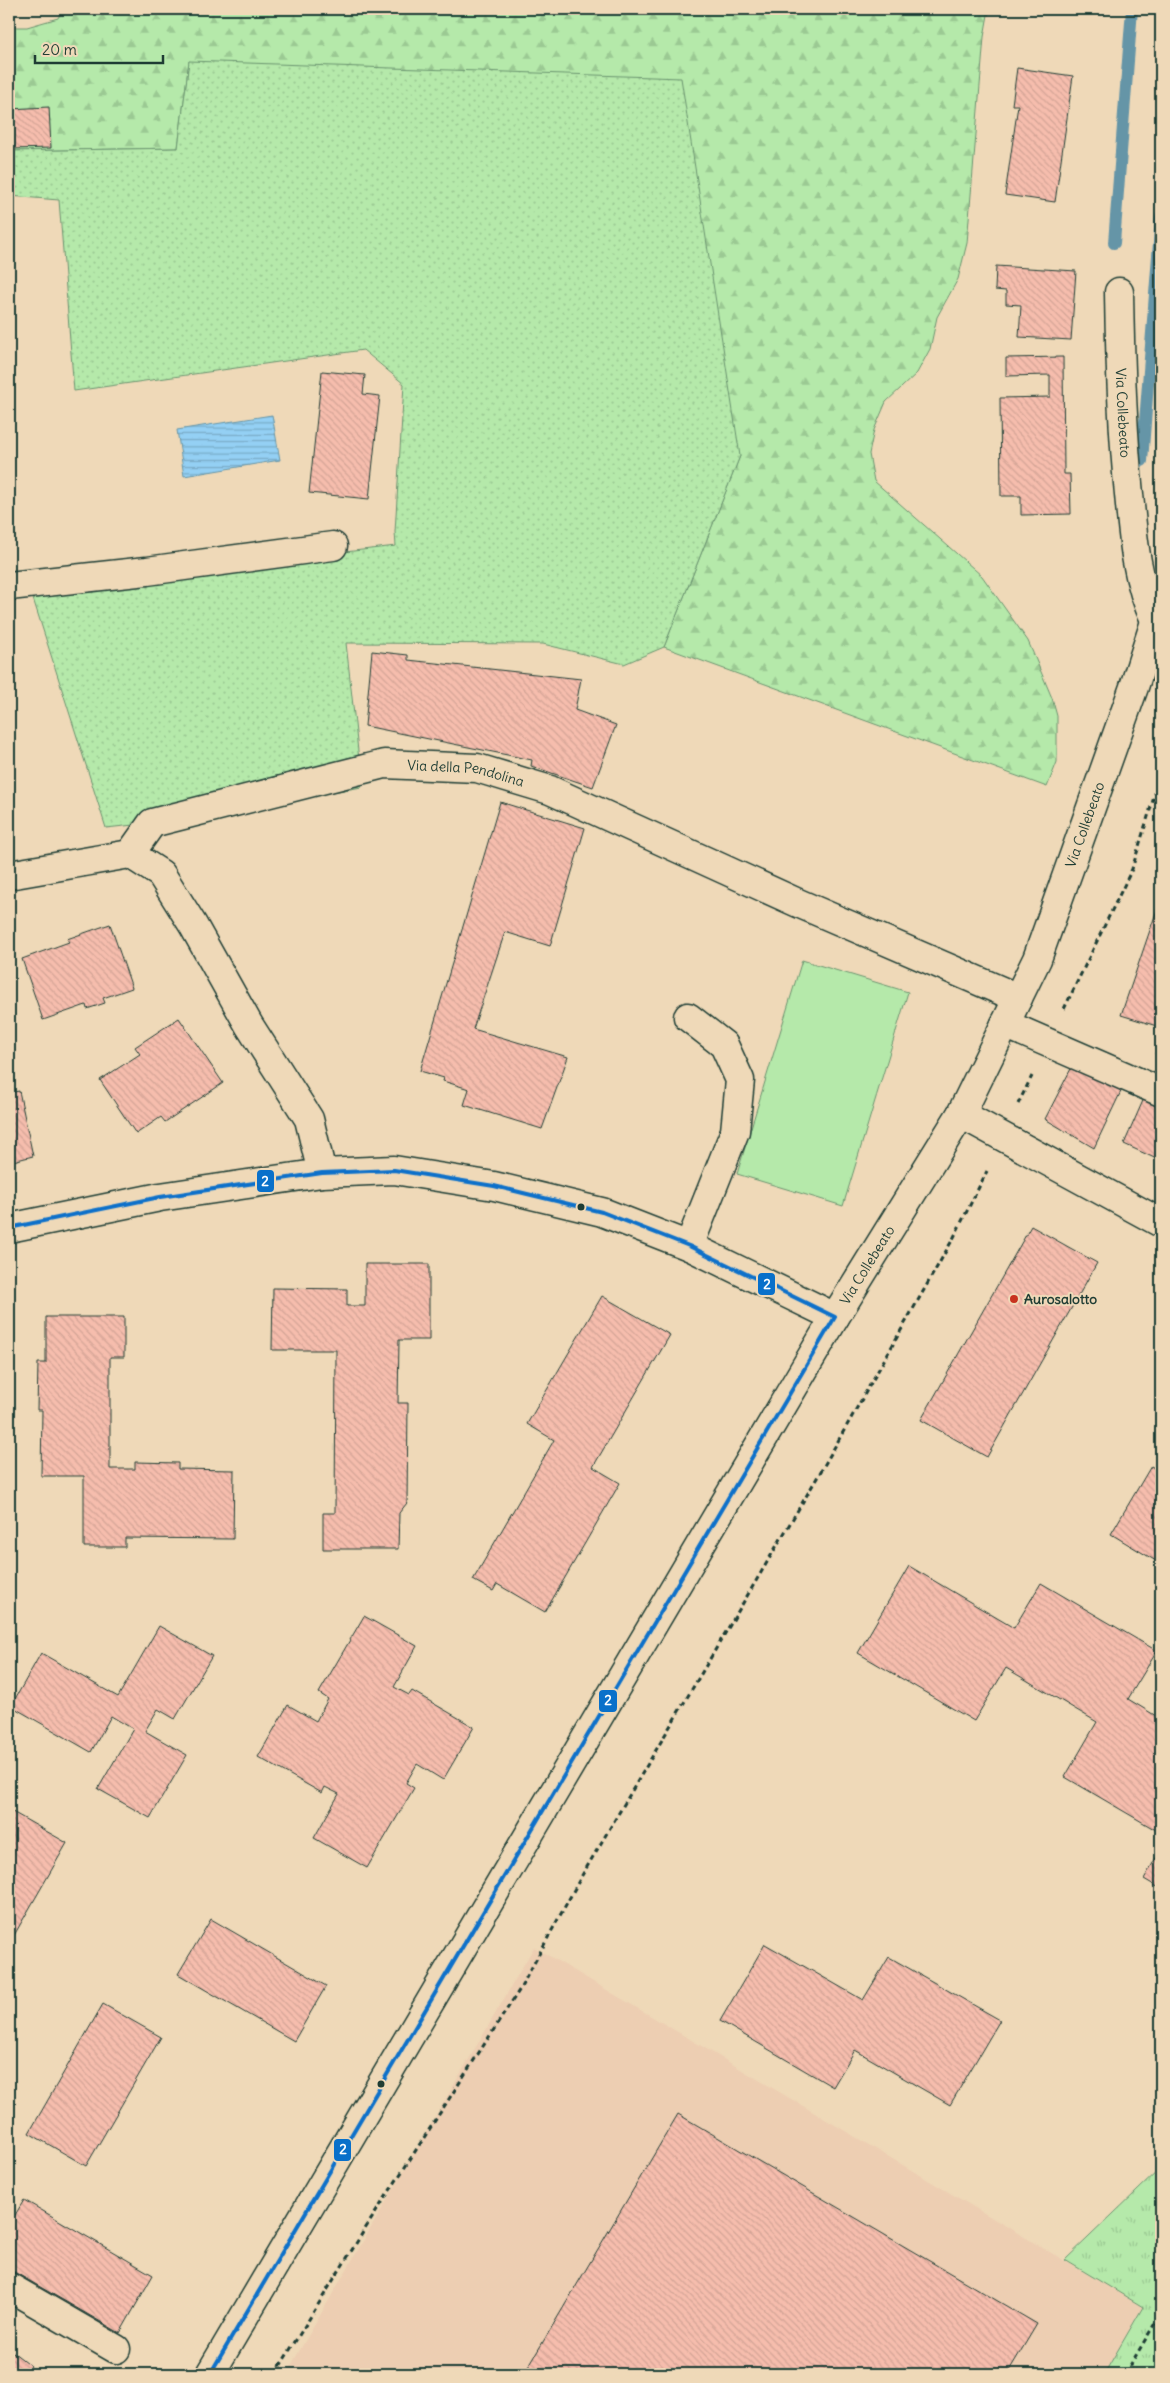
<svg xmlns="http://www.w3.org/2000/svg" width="1170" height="2383" font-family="Delius,sans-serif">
<defs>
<pattern id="grass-tufts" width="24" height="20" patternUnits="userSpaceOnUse" patternTransform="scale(1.25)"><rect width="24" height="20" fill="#b5e9aa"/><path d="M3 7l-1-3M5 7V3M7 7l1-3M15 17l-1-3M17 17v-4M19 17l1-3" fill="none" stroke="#9bc993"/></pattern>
<pattern id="forest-firs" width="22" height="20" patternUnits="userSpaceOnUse" patternTransform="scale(1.25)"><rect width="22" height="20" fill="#b5e9aa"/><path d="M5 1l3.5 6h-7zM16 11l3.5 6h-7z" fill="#9bc993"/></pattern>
<pattern id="garden-dots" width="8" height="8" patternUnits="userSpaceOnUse" patternTransform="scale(1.25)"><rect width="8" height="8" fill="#b5e9aa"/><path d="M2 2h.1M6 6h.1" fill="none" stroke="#9bc993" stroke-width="1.8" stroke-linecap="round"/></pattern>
<pattern id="water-rules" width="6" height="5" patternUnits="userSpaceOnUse" patternTransform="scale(1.25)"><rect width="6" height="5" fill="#94d0f4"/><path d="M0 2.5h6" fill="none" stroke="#78aac6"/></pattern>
<pattern id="building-back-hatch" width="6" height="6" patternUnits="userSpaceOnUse" patternTransform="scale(1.25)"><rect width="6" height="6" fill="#f6bdad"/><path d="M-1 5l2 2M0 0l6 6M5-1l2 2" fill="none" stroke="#d2a395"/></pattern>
</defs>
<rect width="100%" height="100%" fill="#efd9b8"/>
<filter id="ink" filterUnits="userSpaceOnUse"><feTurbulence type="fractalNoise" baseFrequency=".02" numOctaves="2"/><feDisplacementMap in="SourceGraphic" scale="10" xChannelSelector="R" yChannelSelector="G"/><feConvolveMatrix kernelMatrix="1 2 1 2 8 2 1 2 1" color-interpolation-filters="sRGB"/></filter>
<g filter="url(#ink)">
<path fill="#edceb2" d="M534 1947 1143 2307 1104 2374H286Z"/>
<path fill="url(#grass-tufts)" stroke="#6a936f" d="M1161 2168V2374H1104L1143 2307 1065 2260Z"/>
<path fill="url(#forest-firs)" stroke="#6a936f" d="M63 9H989L984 37 967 243 958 279 937 317 930 349 917 373 886 402 874 430 869 454 874 481 982 576 1028 641 1052 698 1057 716V762L1047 787 664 647 740 456 189 61 178 148 9 151V27H27L58 18Z"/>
<path fill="url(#garden-dots)" stroke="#6a936f" d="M189 61 681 78 740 456 664 647 624 664 543 644 346 643 362 787 152 823 106 828 30 589 396 546 395 532 404 384 363 350 74 391 59 200 9 196V151L178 148Z"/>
<path fill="#b5e9aa" stroke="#6a936f" d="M802 960 908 992 843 1206 737 1174Z"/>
<path fill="url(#water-rules)" stroke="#6595a7" d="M272 415 280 460 184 476 177 430Z"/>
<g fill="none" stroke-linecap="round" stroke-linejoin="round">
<g stroke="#6595a7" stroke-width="12">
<path d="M1114 243 1132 9"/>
<path d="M1142 461 1161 217"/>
</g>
</g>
<g fill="url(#building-back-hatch)" stroke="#1f3d34">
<path d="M1017 68 1073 76 1055 202 1005 195 1018 105H1012Z"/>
<path d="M49 107 51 148 10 149 9 109Z"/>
<path d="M996 266 1076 271 1071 340 1019 337 1021 305 1006 304V291L995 290Z"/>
<path d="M1063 357 1064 474H1070L1071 514 1021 515V496H1001L1000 398 1050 397V375L1006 376V358Z"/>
<path d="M322 371 365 375 363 394 380 396 369 499 309 493Z"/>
<path d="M372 651 408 655V660L581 679 575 710 616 725 593 787 531 766 532 760 365 726Z"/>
<path d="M500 802 585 828 550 946 505 932 473 1029 568 1057 542 1129 464 1105 469 1089 443 1081 444 1078 420 1071Z"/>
<path d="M1161 898V1023L1160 1027 1121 1015Z"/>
<path d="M110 924 132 988 103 998 105 1003 87 1009 86 1005 43 1020 22 959 69 942 67 939Z"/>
<path d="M179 1018 223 1083 165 1122 161 1117 136 1134 100 1080 140 1054 135 1047Z"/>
<path d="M1161 1036V1056L1155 1054Z"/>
<path d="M1076 1059 1125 1083 1094 1148 1045 1119Z"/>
<path d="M19 1091 33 1156 9 1162V1093Z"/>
<path d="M1145 1096 1161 1103V1161L1124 1144Z"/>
<path d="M1031 1226 1097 1263 987 1457 921 1420Z"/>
<path d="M365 1264H429V1340H399L398 1403H408L407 1503 399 1513 398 1549H323V1513H335L336 1350H272L273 1288 347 1289V1306H365Z"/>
<path d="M602 1296 670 1335 593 1467 620 1483 545 1612 497 1584 493 1591 473 1580 554 1440 527 1424Z"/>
<path d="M46 1317H124V1357H110V1469H135V1462L178 1463V1469L234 1470 233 1539 125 1538V1547H84V1476H41L42 1410H37L38 1363H46Z"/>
<path d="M1151 1466 1161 1472V1564L1111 1534Z"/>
<path d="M909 1566 1014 1628 1041 1583 1157 1651 1128 1699 1161 1719V1833L1065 1777 1097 1722 1006 1668 974 1721 858 1653Z"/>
<path d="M364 1616 417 1646 394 1687 409 1695 412 1691 474 1727 443 1780 417 1764 406 1783 414 1788 367 1868 314 1838 339 1794 325 1787 322 1793 258 1757 288 1705 316 1721 328 1699 319 1693Z"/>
<path d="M159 1626 212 1656 175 1719 158 1709 145 1731 187 1755 150 1818 98 1789 133 1729 111 1716 91 1752 11 1706 41 1653 118 1697Z"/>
<path d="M9 1810 67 1843 9 1944Z"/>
<path d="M1161 1849V1889L1144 1879Z"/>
<path d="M211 1919 326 1986 294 2041 178 1974Z"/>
<path d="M765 1944 863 2000 889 1957 1000 2020 950 2105 855 2050 833 2087 720 2021Z"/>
<path d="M103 2004 161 2037 86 2166 29 2133Z"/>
<path d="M678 2114 1037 2324 1007 2374H524Z"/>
<path d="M24 2200 153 2275 120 2333 9 2269V2225Z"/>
<path d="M9 2349 31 2366 25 2374H9Z"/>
</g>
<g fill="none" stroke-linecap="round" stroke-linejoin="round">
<defs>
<g id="minor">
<path id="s1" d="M1119 292C1120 360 1122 427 1129 494 1133 537 1136 580 1155 620"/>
<path d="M9 586 147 571 333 546"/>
<path id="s2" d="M130 854 152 823 384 764 477 768 550 790 798 903 1018 998"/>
<path d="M9 875 130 854 161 874 193 925 249 1025 309 1119 322 1173"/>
<path d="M688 1017 724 1045 740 1080 735 1131 689 1246"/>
<path d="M1005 1024 1161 1092"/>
<path d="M961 1114 1161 1223"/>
<path d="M9 1228 160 1197 322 1173 394 1170 494 1186 602 1212 689 1246 835 1317"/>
<path d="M9 2287 116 2349"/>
<path id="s3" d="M210 2374 835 1317 961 1114 1037 959 1134 687 1161 603"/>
</g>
</defs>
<use href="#minor" stroke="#1f3d34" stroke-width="31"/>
<g stroke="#1f3d34" stroke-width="3" stroke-dasharray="5 4" stroke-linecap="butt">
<path d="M1064 1009 1132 869 1161 774"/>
<path d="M1018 1104 1032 1076"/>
<path d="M275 2374 365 2229 520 1989 581 1877 821 1471 954 1237 987 1171"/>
<path d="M1125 2374 1161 2313"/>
</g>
<use href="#minor" stroke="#efd9b8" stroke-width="28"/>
<defs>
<path id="bus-1" d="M9 1228 160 1197 322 1173 394 1170 494 1186 602 1212 689 1246 835 1317 210 2374"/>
</defs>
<use href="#bus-1" stroke="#efd9b8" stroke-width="8"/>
<use href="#bus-1" stroke="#0970ca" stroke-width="4"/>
</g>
</g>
<g fill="#1f3d34" stroke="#efd9b8" stroke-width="2">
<circle cx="581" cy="1207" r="4.5"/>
<circle cx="381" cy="2084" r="4.5"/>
</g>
<circle fill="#c8321e" stroke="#efd9b8" stroke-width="2" cx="1014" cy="1299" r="5"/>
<g text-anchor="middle" stroke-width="4" stroke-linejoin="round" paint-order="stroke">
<g font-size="14" fill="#1f3d34" stroke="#efd9b8">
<text dy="5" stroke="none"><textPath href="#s1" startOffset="121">Via Collebeato</textPath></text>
<text dy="5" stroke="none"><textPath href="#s2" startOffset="360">Via della Pendolina</textPath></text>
<text dy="5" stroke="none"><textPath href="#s3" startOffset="1782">Via Collebeato</textPath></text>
<text dy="5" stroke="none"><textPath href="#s3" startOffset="1289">Via Collebeato</textPath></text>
</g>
<g font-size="14" font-weight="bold" fill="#1f3d34" stroke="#efd9b8" text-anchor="start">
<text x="1024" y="1304">Aurosalotto</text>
</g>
</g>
<g stroke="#efd9b8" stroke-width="2">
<rect x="256" y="1169" width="19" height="24" rx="5" fill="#0970ca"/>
<rect x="757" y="1272" width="19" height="24" rx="5" fill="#0970ca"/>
<rect x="598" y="1689" width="20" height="24" rx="5" fill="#0970ca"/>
<rect x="333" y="2138" width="19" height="24" rx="5" fill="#0970ca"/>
</g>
<g font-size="14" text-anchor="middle" font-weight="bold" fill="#fff">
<text x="265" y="1186">2</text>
<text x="767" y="1289">2</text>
<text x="608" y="1705">2</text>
<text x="343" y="2154">2</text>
</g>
<rect width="1170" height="2383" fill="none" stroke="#efd9b8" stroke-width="30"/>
<rect x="15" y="15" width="1140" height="2353" fill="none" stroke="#1f3d34" stroke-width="2" filter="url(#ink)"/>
<path d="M35 55v8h128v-8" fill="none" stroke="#1f3d34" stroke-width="2.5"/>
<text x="42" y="55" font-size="15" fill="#1f3d34" stroke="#efd9b8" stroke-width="4" paint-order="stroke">20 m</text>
</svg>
